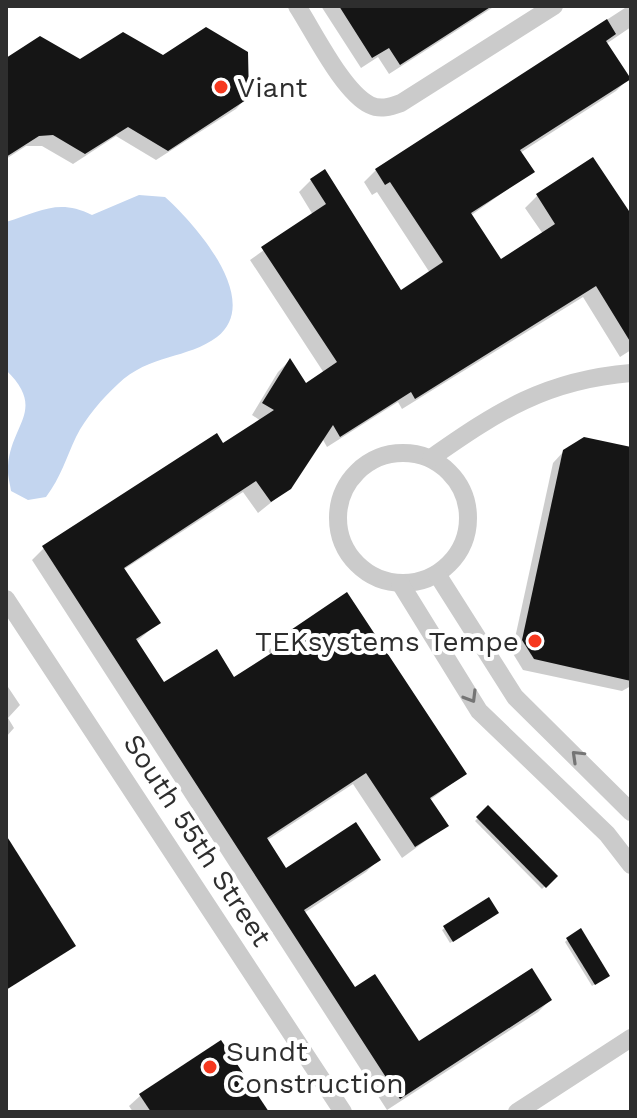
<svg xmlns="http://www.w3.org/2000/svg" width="637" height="1118" font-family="'Work Sans',sans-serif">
<rect width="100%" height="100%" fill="#fff"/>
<path fill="#c3d5ef" d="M139 195 165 197C193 222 264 300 217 337 188 359 149 354 118 384 102 399 86 417 76 437 66 458 61 477 46 497L28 500 11 491C10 483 7 474 8 466 11 423 47 410 6 370V222C40 212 58 198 92 215Z"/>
<g fill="#0003">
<path d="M321 6H495L389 74 378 57 361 68Z"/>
<path d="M628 6H631V27L606 44 628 79 616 91 520 153 532 172 470 216 500 262 543 234 525 208 537 196 631 218V350L620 357 583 297 402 409 398 402 327 447 322 438 289 488 258 513 243 492 123 570 158 623 136 642 164 684 234 680 271 655 268 651 280 639 464 774 430 800 446 826 402 858 353 784 266 841 285 870 378 860 366 872 304 913 354 990 418 1044 550 1000 538 1012 387 1110 32 560 44 548 261 421 252 415 278 372 289 361 306 385 324 373 250 260 313 215 299 192 311 180 324 172 401 292 430 273 377 192 372 195 364 182 376 170Z"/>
<path d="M163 57 247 97 236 109 156 160 116 136 73 164 42 146H26L6 159V60L80 62Z"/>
<path d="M631 449V686L622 691 523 670 512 652 553 463 564 451Z"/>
<path d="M6 684 20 705 8 718 14 728 6 737Z"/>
<path d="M488 808 556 876 542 889 475 821Z"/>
<path d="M488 900 494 915 450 943 442 930Z"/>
<path d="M567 940 605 977 592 986 565 942Z"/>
<path d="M221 1043 266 1112H133L129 1106 140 1096Z"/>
</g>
<g fill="#151515">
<path d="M339 6H492L400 65 389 48 372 58Z"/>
<path d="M607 19 616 34 606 41 631 79 520 150 535 172 471 213 501 259 555 224 536 194 593 157 631 214V343L596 286 415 399 411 392 340 437 333 425 291 489 271 502 256 481 124 568 161 623 136 639 164 682 217 649 234 677 284 645 279 638 347 592 467 774 430 798 449 826 415 847 366 773 267 838 286 868 356 822 381 860 304 910 355 987 375 974 419 1041 532 968 552 1000 400 1099 42 546 217 433 223 443 274 410 262 403 290 358 306 383 337 362 261 247 326 204 310 179 325 169 401 290 443 262 390 182 385 185 375 169Z"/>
<path d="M206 27 248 52 249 98 168 151 128 127 85 154 53 135 39 136 6 157V58L40 36 80 59 123 32 163 55Z"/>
<path d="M584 437 631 447V681L534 659 522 640 563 450Z"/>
<path d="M488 805 558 876 546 888 476 817Z"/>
<path d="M6 835 76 946 6 990Z"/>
<path d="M489 897 499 913 453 942 443 926Z"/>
<path d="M581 928 610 976 595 985 566 938Z"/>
<path d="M221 1040 269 1112H151L139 1094Z"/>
</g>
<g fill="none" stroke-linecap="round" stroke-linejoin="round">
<g stroke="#cbcbcb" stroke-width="18">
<path d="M297 6C314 32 343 92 370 105 380 110 390 107 401 103L554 6"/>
<circle cx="403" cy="518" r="65"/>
<path d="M431 458C498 411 546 380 631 373"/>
<path d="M437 574 515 697 631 812"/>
<path d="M400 583 479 711 607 834 631 865"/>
<path d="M6 599 343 1112"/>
<path d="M517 1112 631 1038"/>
</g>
</g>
<defs><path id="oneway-chevron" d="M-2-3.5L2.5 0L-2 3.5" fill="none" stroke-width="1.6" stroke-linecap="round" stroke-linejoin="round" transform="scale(2)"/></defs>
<g stroke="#757575">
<use href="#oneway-chevron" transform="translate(471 697) rotate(59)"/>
<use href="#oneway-chevron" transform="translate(577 756) rotate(-136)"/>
</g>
<g fill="#f6381e" stroke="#fff" stroke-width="3">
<circle cx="221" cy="87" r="8"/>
<circle cx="535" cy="641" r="8"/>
<circle cx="210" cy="1067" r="8"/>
</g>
<g text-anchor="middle" stroke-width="8" stroke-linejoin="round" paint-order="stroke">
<g font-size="28" fill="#2e2e2e" stroke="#fff" text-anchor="start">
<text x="237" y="97">Viant</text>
<text x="519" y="651" text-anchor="end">TEKsystems Tempe</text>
<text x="226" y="1061">Sundt<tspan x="226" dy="32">Construction</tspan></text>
</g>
<g font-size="28" fill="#2e2e2e" stroke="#fff">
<text transform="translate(198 840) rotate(57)" y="10">South 55th Street</text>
</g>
</g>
<rect width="637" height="1118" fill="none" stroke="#2e2e2e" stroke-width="16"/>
</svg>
